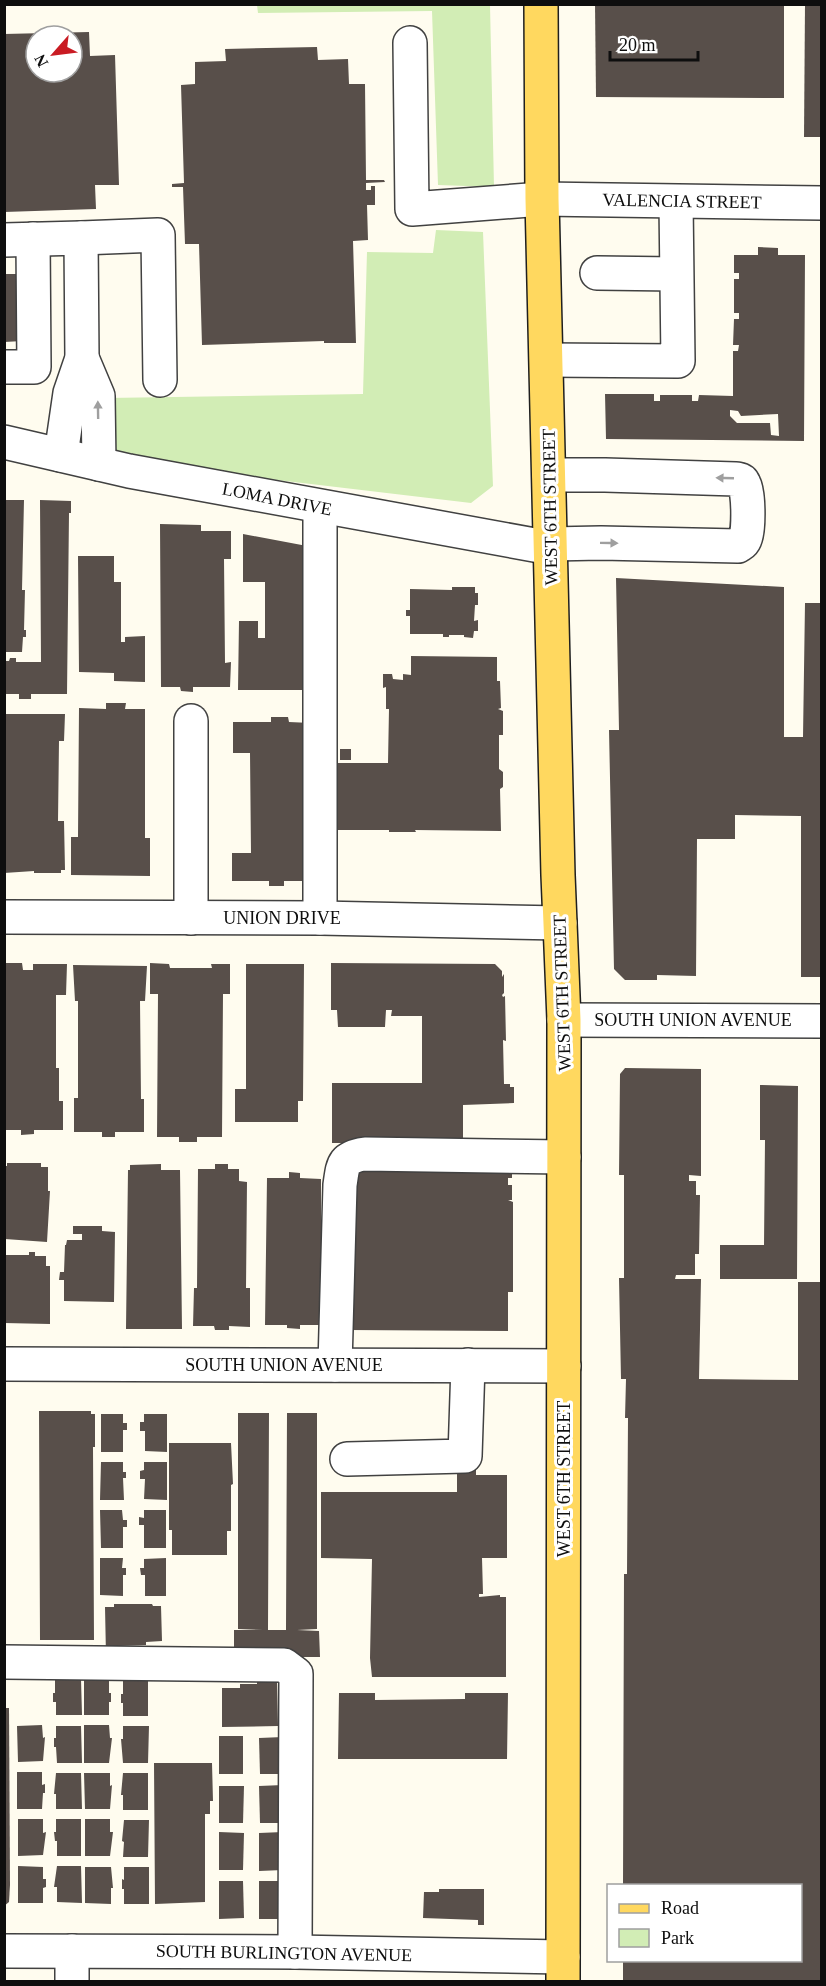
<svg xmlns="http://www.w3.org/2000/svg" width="826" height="1986" font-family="Georgia,serif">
<rect width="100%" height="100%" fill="#fffcef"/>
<g fill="#d2edb5">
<path d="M257 5H490L494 187 438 185 432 11 258 13Z"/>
<path d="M436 230 483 232 493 486 471 503 118 461 107 398 363 394 367 252 433 253Z"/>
</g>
<g fill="#584f4a" fill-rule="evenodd">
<path d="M595 4H784V98L596 97Z"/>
<path d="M805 4H822V137H804Z"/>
<path d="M89 32 90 56 115 55 119 185H95L96 209 4 212V34ZM36 36H72V72H36Z"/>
<path d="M317 47 318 60 348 59 349 84H365L366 180H384L385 182 366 183V190H371V186H375V205H367L368 240 353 241 356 343H324V341L202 345 199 244H185L183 187H172V184L184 183 181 85 195 84V62L226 61 225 49Z"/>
<path d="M758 247 778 248V255H805L804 441 606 439 605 394H654V401H660V395H692V401H698L699 395 733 396V351H738L739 345H733L734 319H739V313H734V279H739V273H734V255H758ZM730 410 738 411 741 416 778 414 779 436 771 435 770 423H737L730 416Z"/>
<path d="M4 274H22L23 341 4 342Z"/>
<path d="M4 500H24L22 590H25L24 630H26V637H23L22 652H4Z"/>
<path d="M40 500 71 501V513H69L67 694H31V699H19V694H4V661H9L10 658H16V662H41Z"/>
<path d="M160 524 201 525V531H231V559H224L225 663 231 662 230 687H193V692L181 691 180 687H161Z"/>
<path d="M243 534 307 546V690H238L239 621H258V638H265V582H243Z"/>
<path d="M78 556H114V582H121V642H125V637L145 636V682L114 681V673L79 672Z"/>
<path d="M616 578 784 587V737H803L805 603H822V977H801V816L735 815V839H697L696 976 657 975V980H625L614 969 609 730H619Z"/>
<path d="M452 587H475V593H478V605H475L474 621 478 620V631H474L473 638 464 637V635H449V637H443V634H410V616H406V610H410V589L452 590Z"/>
<path d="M411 656 497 657V681H500L501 708 498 709 503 711V735H499V769L503 772V787L500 789 501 831 415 830 416 832H389V830H332L333 763H388L389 709H386V687L383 688V674H392L393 679 403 680V674L411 675Z"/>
<path d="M106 703H126L125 709H145V838H150V876L71 875V837H78L79 708 106 709Z"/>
<path d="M4 714H65L64 741H59L58 821H64L65 870H61V873H34V871L4 873Z"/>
<path d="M271 717H288L289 722 311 723 310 881H284V886H269V881H232V853H251L250 753H233V722H271Z"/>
<rect x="340" y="749" width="11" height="11"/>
<path d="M4 963H22L23 970H33V964H67L66 995H56V1068H59V1101H63V1130H34V1134L21 1135V1130H4Z"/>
<path d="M150 963 169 964 170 968H212L211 964H230V994H223L222 1137H197V1142H179V1137H157L158 994H150Z"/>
<path d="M331 963 495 964 502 971V977L504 974V993L502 995 503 997 505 996 506 1041 503 1040 504 1084H510V1087H514V1103L463 1105V1143H332V1083H422V1016H391L392 1010H386L385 1027H338L337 1010H331Z"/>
<path d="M246 964H304L303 1101H298V1122H235V1089H246Z"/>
<path d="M73 965 147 966 145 1001H140L141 1099H144V1132H115V1137H102V1132H74V1098H78V1001H75Z"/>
<path d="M625 1068 701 1069V1176L689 1175V1181H696V1195H700L699 1254H695V1275H676L675 1279H701L699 1379 798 1380V1282H822V1982H623V1960H800V1886H623L624 1574H627L628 1418H625L626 1379H621L619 1278H624V1175H619L620 1074Z"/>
<path d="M760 1085 798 1086 797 1279H720V1245H764L765 1140H760Z"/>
<path d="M7 1163H41V1167H48V1191H50L47 1242 5 1239V1166H7Z"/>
<path d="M161 1164V1170H180L182 1329H126L128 1170H130V1165Z"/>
<path d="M215 1164H228V1169H239V1181L247 1182 246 1288H250V1327L229 1326V1330H215L214 1326H193L194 1288H197L198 1169H215Z"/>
<path d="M349 1164 512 1171V1178H508V1185H512V1200H508L513 1202V1292H508V1331L348 1330Z"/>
<path d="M289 1172 300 1173V1178L321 1179V1325H300V1329L287 1328V1325H265L267 1178H289Z"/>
<path d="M73 1226H102V1231L115 1232 114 1302 64 1301V1280H59L60 1272H64L65 1245H66L67 1240H82V1234H73Z"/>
<path d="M29 1252H35V1256H46V1266H50V1324L4 1323V1255H29Z"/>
<path d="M39 1411H91V1414H95V1447H93L94 1640H40Z"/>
<path d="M238 1413H269L268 1630H286L287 1413H317V1629L297 1630 319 1631 320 1657H234V1630H263L238 1629Z"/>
<path d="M101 1414H123V1423H127V1430H123V1452H101Z"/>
<path d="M144 1414H167V1452L145 1451V1431H140V1422H144Z"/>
<path d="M169 1443H231L233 1484 231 1485V1531H227V1555H172V1530H169Z"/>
<path d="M101 1462H123V1472H126V1478H123L124 1500H100Z"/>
<path d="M144 1462H167V1500L144 1499 145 1479H140V1471L144 1470Z"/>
<path d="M457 1469H476V1475H507V1558H482L483 1594H479V1597L500 1595V1597H506V1677H372L370 1658 372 1559 321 1558V1492H457Z"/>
<path d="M100 1510H122L123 1520H127V1527H123V1548H101Z"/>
<path d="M144 1510H166V1548H144V1525H139V1517L144 1518Z"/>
<path d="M100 1558H123L122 1568H126V1575H123V1596L100 1595Z"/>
<path d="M166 1558V1596H145V1575H141L140 1568H144V1559Z"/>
<path d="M114 1604H152L153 1606H161L162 1641 146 1642V1645L119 1646V1656H106L105 1607H114Z"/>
<path d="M55 1679H81L82 1715H56V1702H53V1693H55Z"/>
<path d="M84 1679H109V1693H111V1702H109V1715H84Z"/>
<path d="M148 1679V1716H123V1703H121V1694H123V1680Z"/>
<path d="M257 1679H277L278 1726 222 1727V1688H240V1684H257Z"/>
<path d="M339 1693H375V1700L465 1699V1693H508L507 1759H338Z"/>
<path d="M4 1708H9L10 1885 9 1902 4 1906Z"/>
<path d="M42 1725 43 1738 45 1737 43 1761 18 1762 17 1726Z"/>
<path d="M84 1725H109L110 1738H112L109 1763H84Z"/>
<path d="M56 1726H81L82 1763H57L56 1747H54V1738H56Z"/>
<path d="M123 1726H149L148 1763H123L121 1739H123Z"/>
<rect x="219" y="1736" width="24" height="38"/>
<path d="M283 1737V1774H260L259 1738Z"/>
<path d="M154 1763H212L213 1801H210V1814H205V1902L155 1904Z"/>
<path d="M17 1772H42V1785L45 1784V1793H43L42 1809H17Z"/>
<path d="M56 1773H81L82 1809H56V1794H54Z"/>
<path d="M84 1773H110V1786L112 1785 110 1809H85Z"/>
<path d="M123 1773H148V1810H123V1795H121Z"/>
<path d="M283 1785 284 1823H260L259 1786Z"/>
<path d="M219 1786H244L243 1823H219Z"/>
<path d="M18 1819H43V1833L46 1832 43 1855 18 1856Z"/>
<path d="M56 1819H81V1856H57V1841H55L54 1832H56Z"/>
<path d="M85 1819H110V1832H113L110 1856H85Z"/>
<path d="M124 1820H149L148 1857H123L124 1842 122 1841Z"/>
<path d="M219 1832 244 1833 243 1870H219Z"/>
<path d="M283 1832V1870L259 1871V1833Z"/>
<path d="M18 1866 43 1867V1879H46V1887L43 1888V1903H18Z"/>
<path d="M57 1866H81L82 1903 57 1902V1887H54Z"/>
<path d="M85 1867H111L113 1888H111V1904L85 1903Z"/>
<path d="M124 1867H149V1904H124V1889H122V1879L124 1880Z"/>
<path d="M219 1881H243L244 1918 219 1919Z"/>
<path d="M259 1881H284L283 1919H259Z"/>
<path d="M439 1889H484V1925H478V1920L423 1918 424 1892H439Z"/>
</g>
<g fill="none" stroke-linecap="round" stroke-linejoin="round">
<defs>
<g id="minor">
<path d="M410 43 412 209 542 199 822 203"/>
<path d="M81 238 158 235 160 380"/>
<path d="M4 240 81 238 82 358 70 393 61 455"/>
<path d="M597 273 676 274"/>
<path d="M82 358 98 396 99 464"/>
<path d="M547 360 678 361 676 202"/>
<path d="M4 367H34L33 239"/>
<path d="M4 442 129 471 551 548"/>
<path d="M549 475H605L736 479C741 480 742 479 744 484 749 493 749 530 745 539 743 544 742 543 738 546L601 543 551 544"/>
<path d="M320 507V918"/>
<path d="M4 917 320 918 560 923"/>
<path d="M191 918V721"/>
<path d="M564 1020 822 1021"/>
<path d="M4 1364 564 1366"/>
<path d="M335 1365 340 1185C343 1165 342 1157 365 1154L564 1157"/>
<path d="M347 1459 465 1456 468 1365"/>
<path d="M4 1662 284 1665 296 1674 295 1952"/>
<path d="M4 1951 295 1952 563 1957"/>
<path d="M72 1951V1982"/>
</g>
<path id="major" d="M541 4 542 199 558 875 564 1020 563 1982"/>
</defs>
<use href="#minor" stroke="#414141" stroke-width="36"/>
<use href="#major" stroke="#1f1f1f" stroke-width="36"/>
<use href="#minor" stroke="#fff" stroke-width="33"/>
<use href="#major" stroke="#ffd85f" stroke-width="33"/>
</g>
<defs><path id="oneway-solid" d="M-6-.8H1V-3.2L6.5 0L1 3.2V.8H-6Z" transform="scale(1.5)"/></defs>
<g fill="#9f9f9f">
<use href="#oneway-solid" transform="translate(98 410) rotate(-91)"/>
<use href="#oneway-solid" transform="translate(725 478) rotate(-178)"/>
<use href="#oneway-solid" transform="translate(609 543) rotate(1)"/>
</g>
<g text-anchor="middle" stroke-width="6" stroke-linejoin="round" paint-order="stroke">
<g font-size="18" fill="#0e0e0e" stroke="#fff">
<text transform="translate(682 201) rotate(1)" y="6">VALENCIA STREET</text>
<text transform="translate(277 499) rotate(11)" y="6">LOMA DRIVE</text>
<text transform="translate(550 507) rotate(-91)" y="6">WEST 6TH STREET</text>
<text x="282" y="924">UNION DRIVE</text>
<text transform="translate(562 993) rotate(-92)" y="6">WEST 6TH STREET</text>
<text x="693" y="1026">SOUTH UNION AVENUE</text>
<text x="284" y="1371">SOUTH UNION AVENUE</text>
<text transform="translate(564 1479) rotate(-90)" y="6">WEST 6TH STREET</text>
<text transform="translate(284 1953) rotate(1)" y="6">SOUTH BURLINGTON AVENUE</text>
</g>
</g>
<rect width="826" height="1986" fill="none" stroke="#0e0e0e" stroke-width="12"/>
<rect x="607" y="1884" width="195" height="78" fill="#ffffff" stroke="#9f9f9f" stroke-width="1.5"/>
<rect x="619" y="1904" width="30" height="9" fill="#ffd85f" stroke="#9f9f9f" stroke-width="1.5"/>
<text x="661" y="1914" font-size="18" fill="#0e0e0e">Road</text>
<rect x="619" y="1929" width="30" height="18" fill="#d2edb5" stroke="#9f9f9f" stroke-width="1.5"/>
<text x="661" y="1944" font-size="18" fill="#0e0e0e">Park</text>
<g transform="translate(54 54) rotate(242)"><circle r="28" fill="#ffffff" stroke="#9f9f9f" stroke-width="1.5"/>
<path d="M0-4.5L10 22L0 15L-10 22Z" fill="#c91b23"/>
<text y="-9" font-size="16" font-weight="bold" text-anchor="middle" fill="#0e0e0e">N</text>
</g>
<path d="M610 51v9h88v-9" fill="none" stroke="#0e0e0e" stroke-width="3"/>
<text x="619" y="51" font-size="18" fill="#0e0e0e" stroke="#ffffff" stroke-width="4.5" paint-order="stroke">20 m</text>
</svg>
